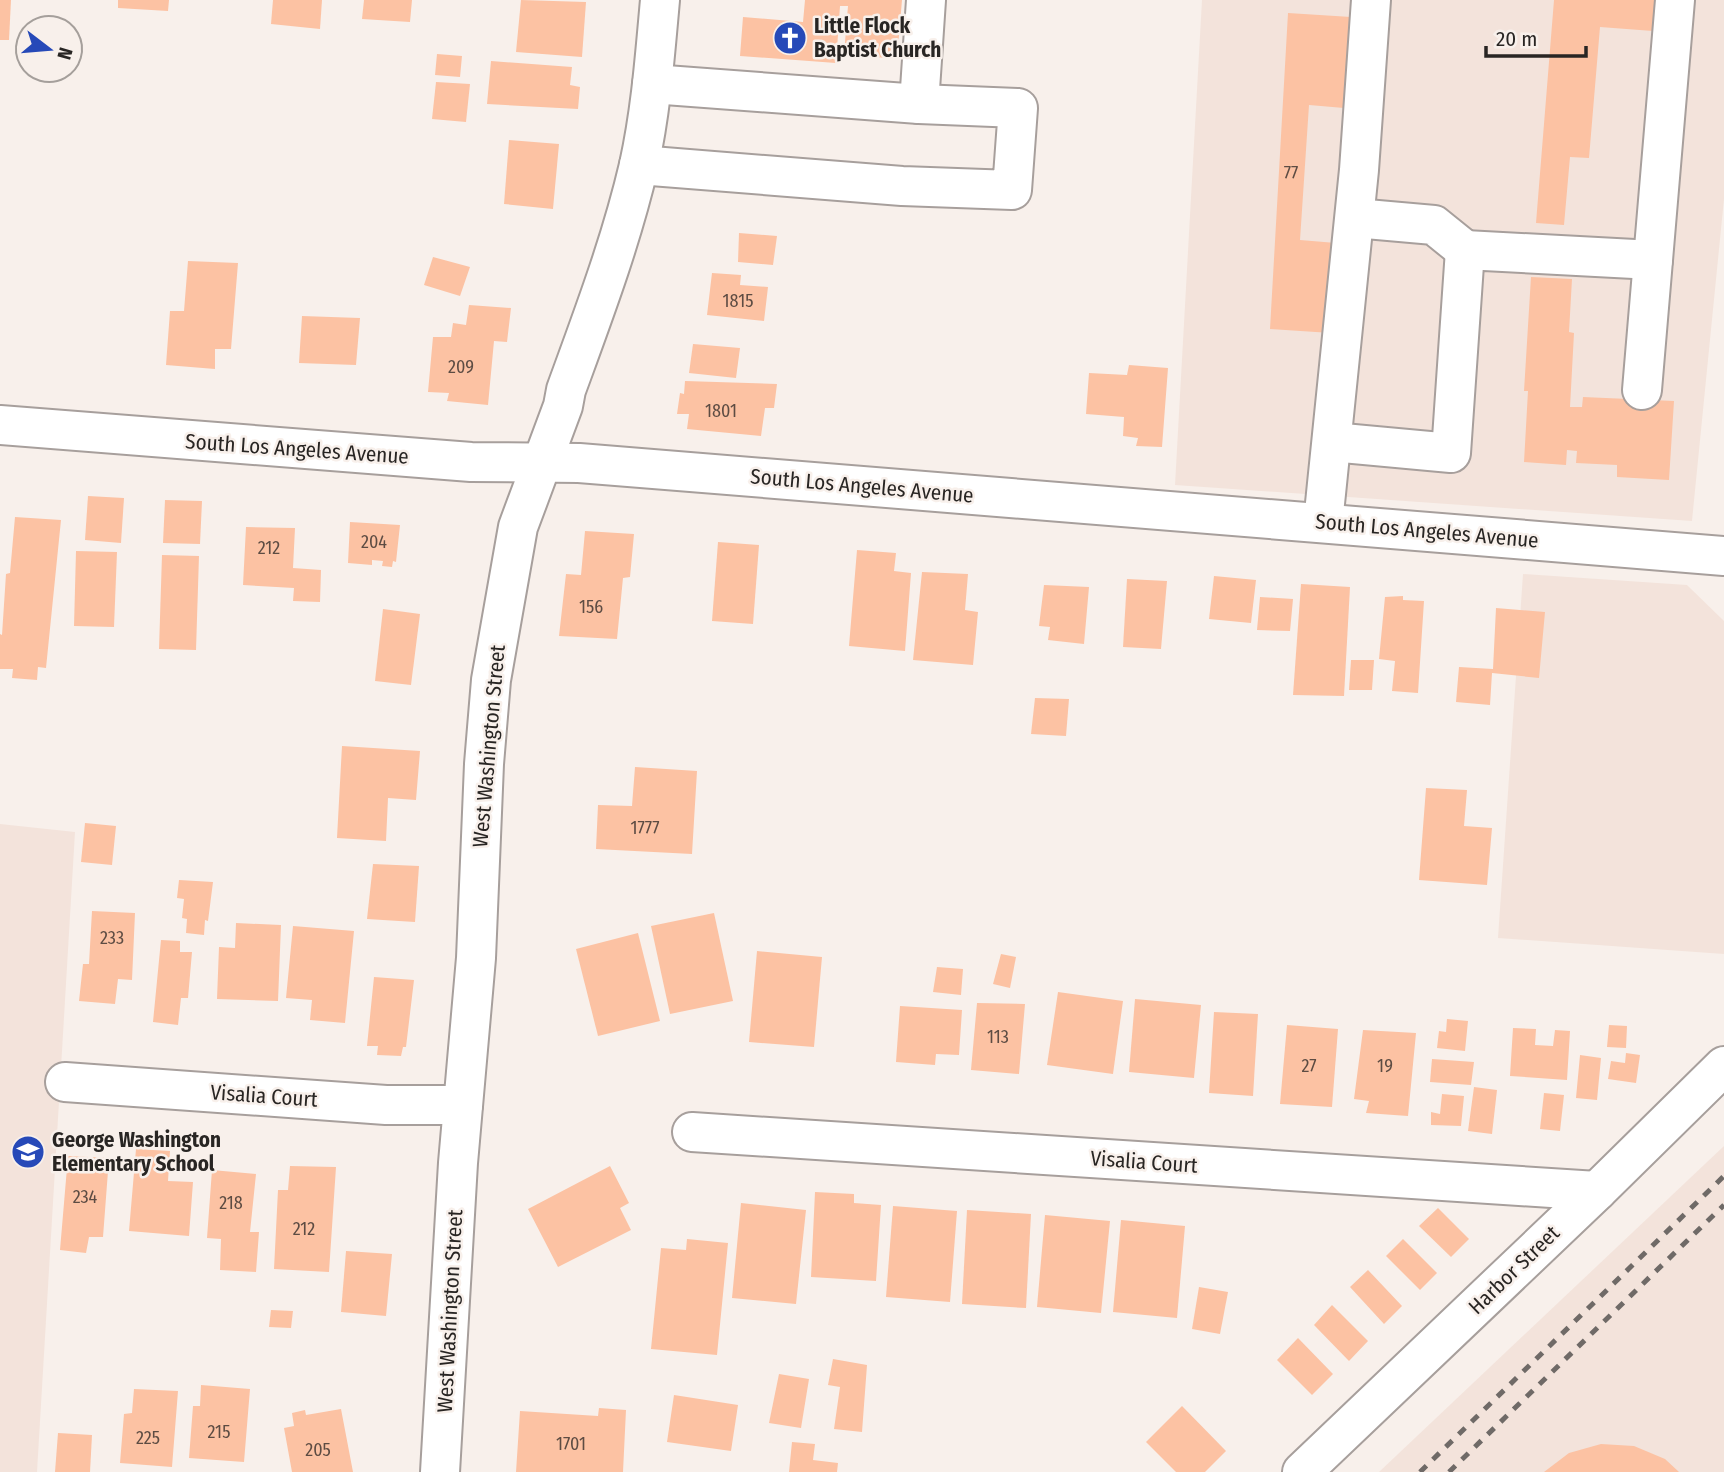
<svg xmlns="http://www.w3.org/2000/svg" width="1724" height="1472" font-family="'Fira Sans Condensed',sans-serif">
<rect width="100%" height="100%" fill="#f8f0eb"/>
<g fill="#f3e3db">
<path d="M1202 0H1724V199L1692 521 1175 485Z"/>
<path d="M1523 574 1687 585 1724 621V954L1498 938Z"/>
<path d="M0 824 75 832 37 1472H0Z"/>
<path d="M1724 1146V1472H1379Z"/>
</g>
<g fill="#fcc2a3">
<path d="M0 0H11L9 40H0Z"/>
<path d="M118 0H169L168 11 118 8Z"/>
<path d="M273 0H322L320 29 271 24Z"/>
<path d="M364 0H412L410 22 362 19Z"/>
<path d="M521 0 586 2 582 57 516 52Z"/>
<path d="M805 0H902L897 59 844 54 848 6H840L836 63 740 56 743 17 803 22Z"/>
<path d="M1554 0H1656L1653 31 1600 27 1589 158 1570 157 1564 225 1536 223Z"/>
<path d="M1288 13 1351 17 1344 108 1309 105 1300 240 1336 243 1331 333 1270 329Z"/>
<path d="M437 54 462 56 460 77 435 75Z"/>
<path d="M491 61 572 67 570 85 580 87 578 109 487 104Z"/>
<path d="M436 82 470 84 466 122 432 119Z"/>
<path d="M509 140 559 144 553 209 504 204Z"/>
<path d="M739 233 777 236 773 265 738 262Z"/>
<path d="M433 257 470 267 460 296 424 285Z"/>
<path d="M188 261 238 263 231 349H215V369L166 365 170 311H184Z"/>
<path d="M712 273 741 275 740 285 768 287 764 321 707 315Z"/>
<path d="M1531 277 1572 279 1569 332 1574 333 1570 407H1582L1583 397 1674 401 1669 480 1617 477V465L1576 463 1577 451 1567 450 1566 465 1524 462 1528 391H1524Z"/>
<path d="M469 305 511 308 507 342 494 341 488 405 447 401 449 393 428 392 433 337H451L453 323 466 325Z"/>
<path d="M302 316 360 318 356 365 299 363Z"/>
<path d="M693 344 740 348 736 378 689 373Z"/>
<path d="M1129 365 1168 368 1162 447 1136 446 1138 438 1123 436 1124 417 1086 414 1089 373 1127 375Z"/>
<path d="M685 381 777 384 774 408H765L761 436 687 429 689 414H677L680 393 684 394Z"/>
<path d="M88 496 124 498 121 543 85 540Z"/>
<path d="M165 500 202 501 200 544 163 543Z"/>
<path d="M15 517 61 520 46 668 38 667 37 680 12 678 13 669H0V634L2 635 6 574 10 573Z"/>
<path d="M350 522 400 525 396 562 393 561 392 567 382 566 383 561 372 560V565L348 563Z"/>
<path d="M246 527 295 528 293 568 321 570 320 602 293 601 294 588 243 585Z"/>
<path d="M585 531 634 534 630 577 623 578 617 639 559 636 566 574 581 575Z"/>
<path d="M718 542 759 545 753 624 712 621Z"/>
<path d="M857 550 896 553 894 571 911 573 905 651 849 646Z"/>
<path d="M76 551 117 552 114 627 74 626Z"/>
<path d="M162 555 199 556 196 650 159 649Z"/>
<path d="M922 572 968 574 965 610 978 612 973 665 913 660Z"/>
<path d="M1214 576 1256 580 1251 623 1209 619Z"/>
<path d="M1127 579 1167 581 1161 649 1123 647Z"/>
<path d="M1301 584 1350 587 1344 696 1293 695Z"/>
<path d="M1044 585 1089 587 1084 644 1048 640 1050 627 1039 626Z"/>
<path d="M1403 596V600L1424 601 1418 693 1392 691 1395 661 1379 659 1385 597Z"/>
<path d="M1260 597 1293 599 1290 631 1257 630Z"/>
<path d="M1496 608 1545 612 1539 678 1492 673 1490 705 1456 702 1459 667 1493 669Z"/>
<path d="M383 609 420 614 411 685 375 681Z"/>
<path d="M1351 660H1374L1372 690H1349Z"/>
<path d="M1035 698 1069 699 1066 736 1031 734Z"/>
<path d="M342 746 420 751 416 800 388 798 386 841 337 838Z"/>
<path d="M635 767 697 771 692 854 596 849 598 805 632 806Z"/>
<path d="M1426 788 1467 790 1464 826 1492 828 1487 885 1419 880Z"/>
<path d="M85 823 116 826 112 865 81 862Z"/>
<path d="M373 864 419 866 415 922 367 919Z"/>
<path d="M179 880 213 882 208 921 205 920 204 935 186 933 187 919 182 918 184 899 177 898Z"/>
<path d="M92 911 135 913 132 980 118 979 115 1004 79 1001 83 964H89Z"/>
<path d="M714 913 733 1001 670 1014 651 926Z"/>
<path d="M236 923 281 925 278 1001 217 999 219 947 235 948Z"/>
<path d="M293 926 354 931 345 1023 310 1020 312 1000 286 998Z"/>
<path d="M638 933 660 1021 598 1036 576 949Z"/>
<path d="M161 940 180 941V952H192L188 998H181L178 1025 153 1022Z"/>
<path d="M757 951 822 957 814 1047 749 1042Z"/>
<path d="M1001 954 1016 957 1010 988 993 984Z"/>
<path d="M937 967 963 969 961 995 933 992Z"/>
<path d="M374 977 414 980 406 1047H403L401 1056 377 1055 378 1046H367Z"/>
<path d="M1058 992 1123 1001 1113 1074 1047 1065Z"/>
<path d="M1135 999 1201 1005 1194 1078 1129 1072Z"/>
<path d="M977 1003 1025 1004 1019 1074 971 1070Z"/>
<path d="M900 1006 962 1010 959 1055 936 1054 935 1065 896 1062Z"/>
<path d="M1214 1012 1258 1014 1253 1096 1209 1093Z"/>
<path d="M1447 1019 1468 1021 1465 1051 1437 1048 1439 1031 1446 1032Z"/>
<path d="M1287 1025 1338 1029 1332 1107 1280 1104Z"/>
<path d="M1609 1025 1627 1026 1626 1048 1607 1047Z"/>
<path d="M1513 1028 1536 1029 1535 1045 1553 1046 1555 1030 1570 1031 1567 1080 1510 1076Z"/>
<path d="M1363 1030 1416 1033 1408 1116 1366 1113 1369 1101 1354 1099Z"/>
<path d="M1626 1053 1640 1055 1636 1083 1608 1079 1611 1061 1625 1063Z"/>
<path d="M1580 1055 1601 1058 1597 1100 1576 1098Z"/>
<path d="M1432 1059 1474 1062 1471 1085 1430 1082Z"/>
<path d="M1474 1087 1497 1090 1492 1134 1468 1131Z"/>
<path d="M1544 1093 1564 1095 1560 1131 1540 1129Z"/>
<path d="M1442 1094 1464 1096 1461 1126 1431 1125V1112L1440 1114Z"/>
<path d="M136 1149 170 1151 168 1181 193 1182 189 1236 129 1231Z"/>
<path d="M68 1156 109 1158 103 1237H89L86 1253 60 1250Z"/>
<path d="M290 1166 336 1167 329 1272 274 1269 278 1190H288Z"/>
<path d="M610 1166 629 1203 620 1208 631 1230 558 1267 528 1209Z"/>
<path d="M212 1170 256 1174 250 1232H259L256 1272 220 1270 221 1239 207 1238Z"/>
<path d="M815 1192 854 1194V1203L881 1205 876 1281 811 1277Z"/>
<path d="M741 1203 806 1210 796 1304 732 1298Z"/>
<path d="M893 1206 957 1211 950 1302 886 1297Z"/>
<path d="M1438 1208 1469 1239 1451 1257 1419 1226Z"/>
<path d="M967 1210 1031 1214 1026 1308 962 1304Z"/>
<path d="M1045 1215 1110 1221 1101 1313 1037 1307Z"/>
<path d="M1121 1220 1185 1226 1177 1318 1113 1312Z"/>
<path d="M687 1239 728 1243 717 1355 651 1349 661 1248 686 1250Z"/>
<path d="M1403 1239 1437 1273 1420 1290 1386 1256Z"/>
<path d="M346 1251 392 1254 386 1316 341 1312Z"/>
<path d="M1368 1270 1402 1306 1384 1324 1350 1287Z"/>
<path d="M1199 1287 1228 1292 1220 1334 1192 1329Z"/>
<path d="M1332 1305 1368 1341 1349 1361 1314 1325Z"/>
<path d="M271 1310 293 1311 291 1328 269 1327Z"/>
<path d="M1298 1338 1333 1374 1312 1395 1277 1360Z"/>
<path d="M833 1359 867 1365 862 1432 834 1429 840 1387 828 1385Z"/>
<path d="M779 1374 809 1379 801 1428 769 1423Z"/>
<path d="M201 1385 250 1389 244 1462 189 1458 193 1406H200Z"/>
<path d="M134 1389 178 1391 172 1467 120 1463 124 1414 132 1413Z"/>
<path d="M674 1395 738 1405 731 1451 667 1442Z"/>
<path d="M1182 1406 1226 1451 1205 1472H1176L1146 1442Z"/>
<path d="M599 1408 626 1410 623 1472H516L520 1411 598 1416Z"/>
<path d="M341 1409 353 1472H292L284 1428 294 1426 292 1413 305 1410 306 1415Z"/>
<path d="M58 1433 92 1435 90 1472H55Z"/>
<path d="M792 1442 815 1444 813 1460 838 1463 837 1472H789Z"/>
<path d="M1601 1444 1634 1446 1665 1459 1679 1472H1544L1569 1453Z"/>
</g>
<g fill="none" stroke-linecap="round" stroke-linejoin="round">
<defs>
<g id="minor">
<path d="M919 104 926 0"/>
<path d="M639 165 902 186 1012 190 1018 108 919 104 652 84"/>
<path d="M1355 218 1434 225 1465 250"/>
<path d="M1642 390 1675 0"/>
<path d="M0 425 471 462 579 463 1724 556"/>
<path d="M1332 442 1451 453 1465 250 1653 260"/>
<path d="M1323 523 1359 170 1371 0"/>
<path d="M65 1082 386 1105H463"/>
<path d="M692 1132 1597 1191"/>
<path d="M440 1472 458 1163 476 958 484 764 491 680 518 527 563 406 566 390C593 316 621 242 639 165 651 111 655 55 660 0"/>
<path d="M1302 1472 1597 1191 1724 1066"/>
</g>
</defs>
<use href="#minor" stroke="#a79f9c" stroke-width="42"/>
<use href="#minor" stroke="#fff" stroke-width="38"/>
<g stroke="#6f6a67" stroke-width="5" stroke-dasharray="9 9" stroke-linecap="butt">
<path d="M1420 1472 1724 1176"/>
<path d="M1449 1472 1724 1205"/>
</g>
</g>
<defs>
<symbol id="church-disc" viewBox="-11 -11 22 22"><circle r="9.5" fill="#2649b8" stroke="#f8f0eb"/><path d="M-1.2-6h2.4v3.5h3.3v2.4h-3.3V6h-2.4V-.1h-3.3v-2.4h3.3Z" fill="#fff"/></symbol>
<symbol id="school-disc" viewBox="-11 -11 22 22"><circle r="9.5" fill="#2649b8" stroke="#f8f0eb"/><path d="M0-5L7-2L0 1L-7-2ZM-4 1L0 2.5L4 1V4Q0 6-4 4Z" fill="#fff"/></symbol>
</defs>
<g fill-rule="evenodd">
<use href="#church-disc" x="771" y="19" width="38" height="38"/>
<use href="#school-disc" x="9" y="1133" width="38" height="38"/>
</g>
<g text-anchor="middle" stroke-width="5" stroke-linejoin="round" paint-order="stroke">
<g font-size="18" fill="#5d4c43">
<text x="1291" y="179">77</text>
<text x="738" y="307">1815</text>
<text x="461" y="373">209</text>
<text x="721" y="417">1801</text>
<text x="374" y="548">204</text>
<text x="269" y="554">212</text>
<text x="591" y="613">156</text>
<text x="645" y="834">1777</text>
<text x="112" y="944">233</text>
<text x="998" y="1043">113</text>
<text x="1309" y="1072">27</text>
<text x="1385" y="1072">19</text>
<text x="85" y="1203">234</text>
<text x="231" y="1209">218</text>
<text x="304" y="1235">212</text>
<text x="219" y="1438">215</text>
<text x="148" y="1444">225</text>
<text x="571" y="1450">1701</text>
<text x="318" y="1456">205</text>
</g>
<g font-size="21" font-weight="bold" fill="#282523" stroke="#f8f0eb" text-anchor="start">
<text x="814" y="33">Little Flock<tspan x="814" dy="24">Baptist Church</tspan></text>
<text x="52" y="1147">George Washington<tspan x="52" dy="24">Elementary School</tspan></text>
</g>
<g font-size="21" fill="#282523" stroke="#f8f0eb">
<text transform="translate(297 449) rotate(4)" y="7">South Los Angeles Avenue</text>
<text transform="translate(862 486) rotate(5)" y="7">South Los Angeles Avenue</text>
<text transform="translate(1427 531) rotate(5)" y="7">South Los Angeles Avenue</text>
<text transform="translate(489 746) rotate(-85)" y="7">West Washington Street</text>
<text transform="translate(264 1096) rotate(4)" y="7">Visalia Court</text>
<text transform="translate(1144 1162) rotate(4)" y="7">Visalia Court</text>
<text transform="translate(1514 1270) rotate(-44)" y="7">Harbor Street</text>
<text transform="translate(450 1311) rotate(-87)" y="7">West Washington Street</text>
</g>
</g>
<g transform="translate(49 49) rotate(106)"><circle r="33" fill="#f8f0eb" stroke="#a59f9b" stroke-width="2"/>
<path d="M0-5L12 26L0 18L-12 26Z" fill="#2649b8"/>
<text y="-10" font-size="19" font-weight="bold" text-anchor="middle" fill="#282523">N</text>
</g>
<path d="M1486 46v10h100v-10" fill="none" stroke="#282523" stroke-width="3.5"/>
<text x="1496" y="46" font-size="21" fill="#282523" stroke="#f8f0eb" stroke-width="5" paint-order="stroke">20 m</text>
</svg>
